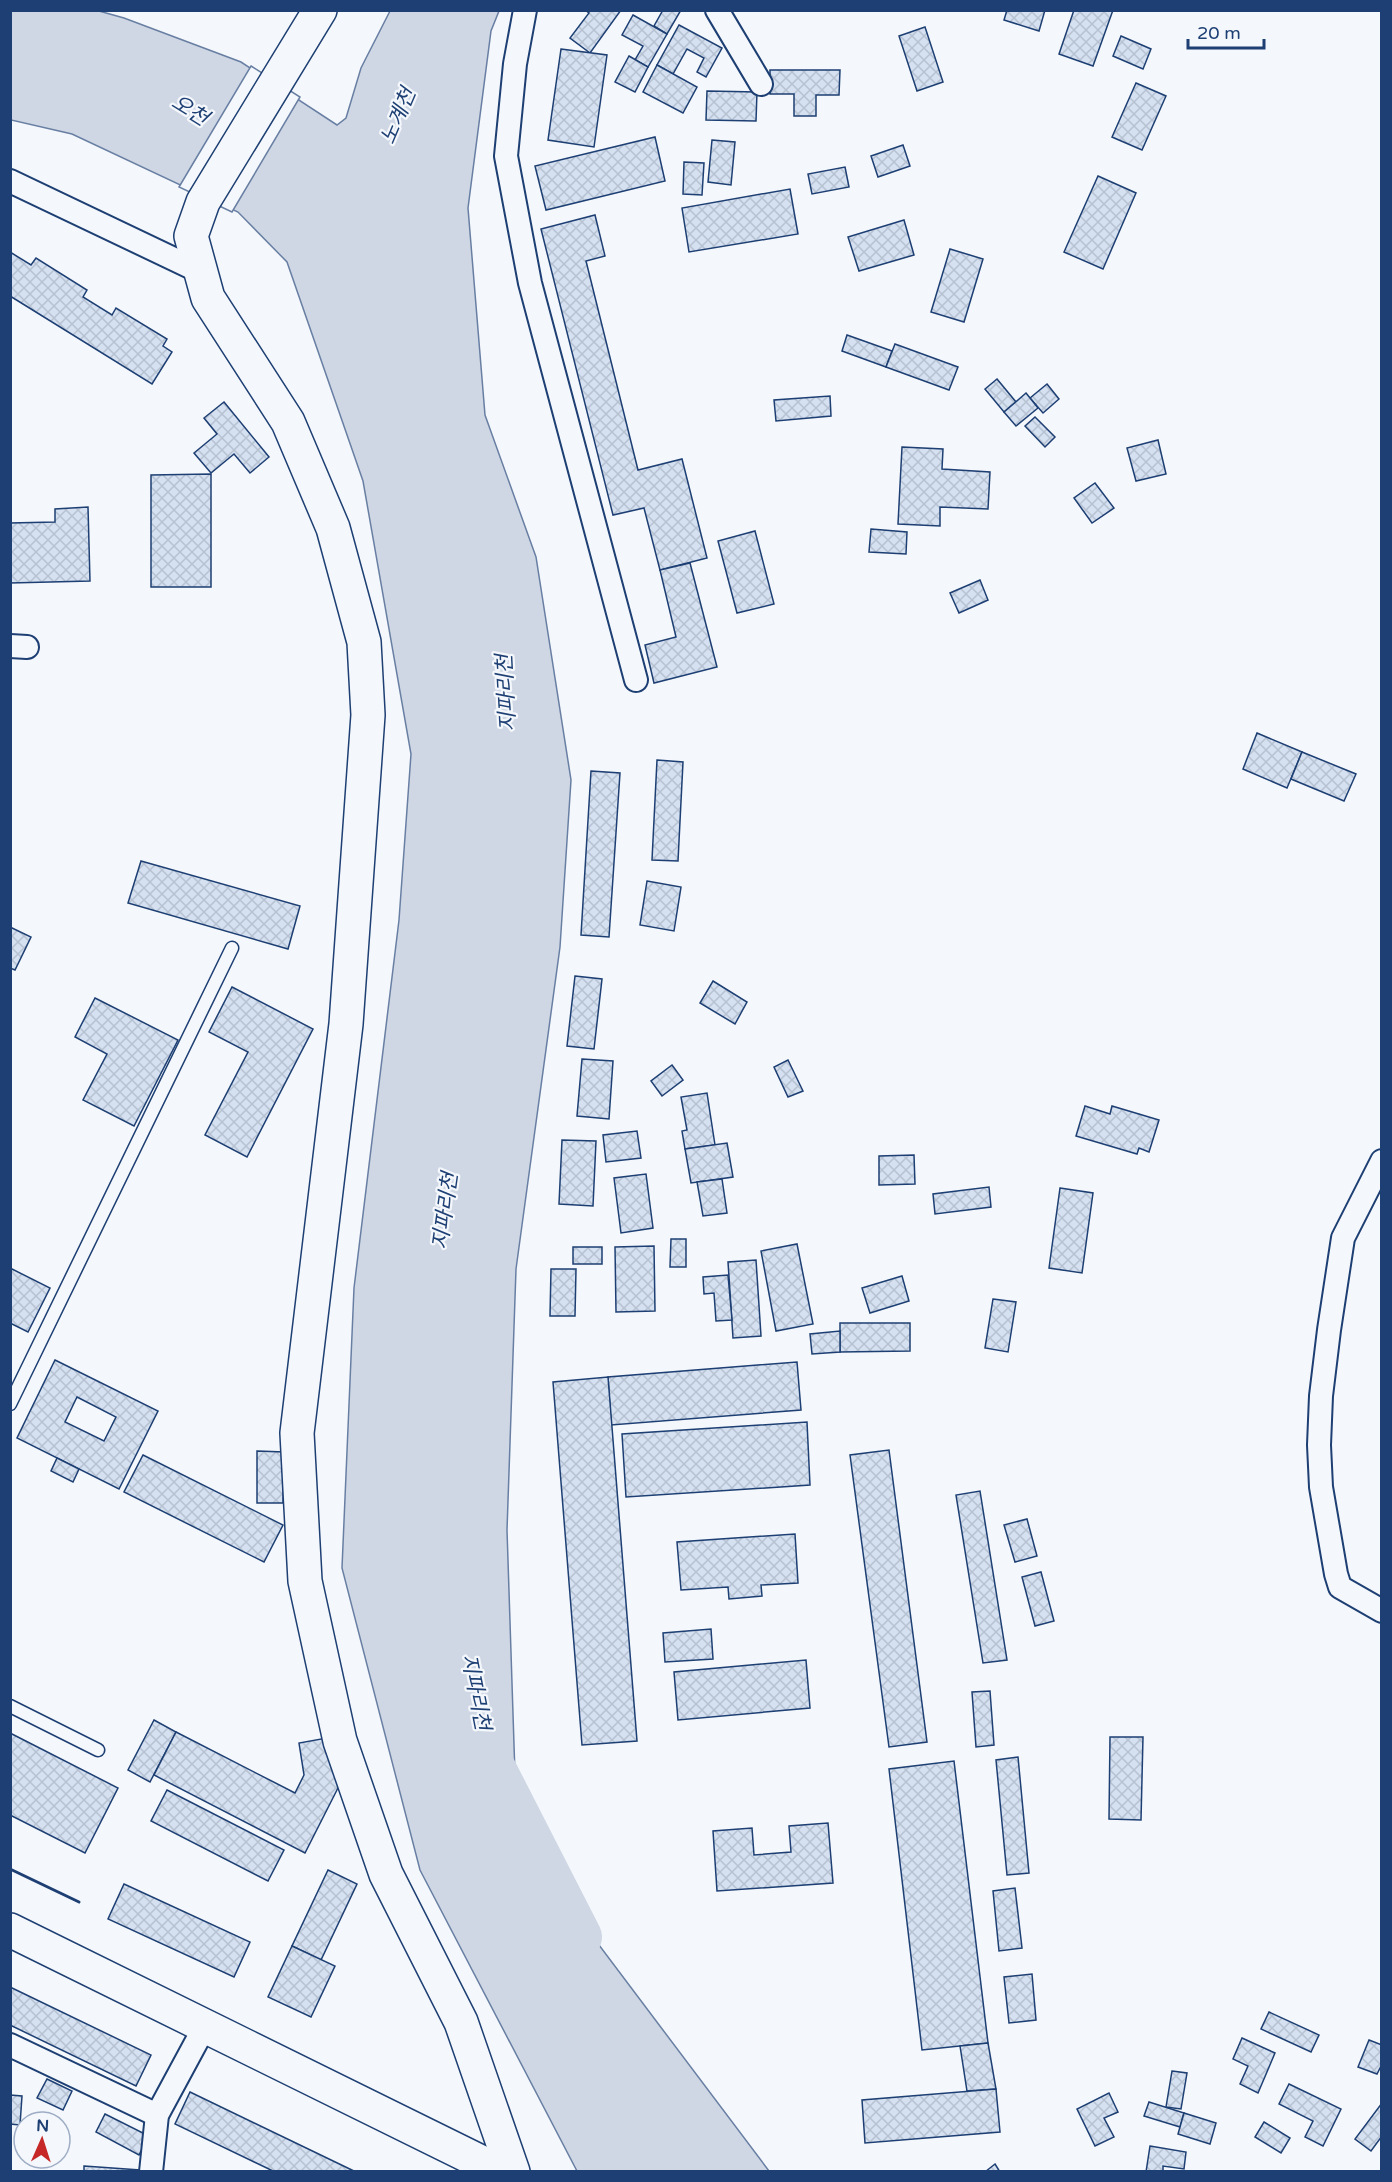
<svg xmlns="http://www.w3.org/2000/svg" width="1392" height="2182" font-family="'Varela Round','Noto Sans KR',sans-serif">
<defs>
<pattern id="building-cross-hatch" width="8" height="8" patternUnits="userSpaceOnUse" patternTransform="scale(1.5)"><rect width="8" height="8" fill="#d5e0f0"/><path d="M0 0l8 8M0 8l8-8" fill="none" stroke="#b6c1d1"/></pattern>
</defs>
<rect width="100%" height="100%" fill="#f4f7fb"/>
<path fill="#cfd7e4" stroke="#687fa3" stroke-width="1.5" d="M11 11H99L124 18 241 62 337 125 346 118 361 68 390 11H499L491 31 468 208 485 415 536 557 571 780 560 947 516 1269 507 1530 517 1836 769 2171H577L420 1870 342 1568 354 1288 399 920 411 754 363 481 287 262 238 212 72 134 11 120Z"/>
<path fill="#f4f7fb" stroke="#687fa3" stroke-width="1.5" d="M251 66 300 97 232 212 179 187Z"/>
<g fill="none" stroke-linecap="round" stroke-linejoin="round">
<path stroke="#cfd7e4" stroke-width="46" d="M488 1756 490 1763 579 1937"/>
</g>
<g fill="url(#building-cross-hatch)" stroke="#1d3f73" stroke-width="1.5" fill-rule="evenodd">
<path d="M585 10H621L590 53 570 38 589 13Z"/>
<path d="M663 10H681L667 34 654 26Z"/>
<path d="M1007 10H1045L1039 31 1004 20Z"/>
<path d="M1074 10H1113L1093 66 1059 54Z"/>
<path d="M633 15 667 34 648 67 635 60 643 46 622 35Z"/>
<path d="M679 25 722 48 706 77 697 72 704 58 687 49 673 74 657 65Z"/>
<path d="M925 27 943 82 917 91 899 36Z"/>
<path d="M1121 36 1151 49 1143 69 1113 56Z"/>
<path d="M561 49 607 55 594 147 548 140Z"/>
<path d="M629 56 648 67 635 92 615 82Z"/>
<path d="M657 65 697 87 683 113 643 92Z"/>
<path d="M770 70H840L839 95H816V116H794V94H770Z"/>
<path d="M1136 83 1166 96 1142 150 1112 137Z"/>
<path d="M707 91 757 92 756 121 706 120Z"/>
<path d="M655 137 665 181 546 210 535 166Z"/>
<path d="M712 140 735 142 731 185 708 182Z"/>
<path d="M903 145 910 166 878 177 871 156Z"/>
<path d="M684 162 704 163 702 195 683 194Z"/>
<path d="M845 167 849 187 812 194 808 174Z"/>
<path d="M1098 176 1136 193 1103 269 1064 252Z"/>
<path d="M790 189 798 234 689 252 682 208Z"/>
<path d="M595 215 605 256 586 261 638 470 682 459 707 558 660 570 644 508 613 515 541 229Z"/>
<path d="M904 220 914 255 859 271 848 237Z"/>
<path d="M950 249 983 259 964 322 931 312Z"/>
<path d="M10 252 31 265 36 258 87 290 83 297 112 315 116 308 167 339 163 346 172 352 152 384 10 296Z"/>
<path d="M847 335 892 351 886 367 842 351Z"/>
<path d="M895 344 958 367 949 390 886 367Z"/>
<path d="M997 379 1016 402 1004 412 985 389Z"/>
<path d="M1047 384 1059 399 1043 413 1030 398Z"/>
<path d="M1026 393 1038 408 1016 426 1004 412Z"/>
<path d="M830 396 831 416 776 421 774 400Z"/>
<path d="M224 402 269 457 250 473 234 454 211 473 194 453 217 434 204 418Z"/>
<path d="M1035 417 1055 437 1045 447 1025 426Z"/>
<path d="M1158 440 1166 474 1136 481 1127 448Z"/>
<path d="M902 447 943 449 942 469 990 472 988 509 940 507V526L898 524Z"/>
<path d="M211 474V587H151V475Z"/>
<path d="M1095 483 1114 508 1092 523 1074 498Z"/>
<path d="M88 507 90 581 10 583V523L55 522V509Z"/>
<path d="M871 529 907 532 906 554 869 552Z"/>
<path d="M755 531 774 604 737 613 718 541Z"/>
<path d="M690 563 717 667 654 683 645 645 676 637 660 570Z"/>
<path d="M980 580 988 600 959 613 950 593Z"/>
<path d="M1257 733 1302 752 1287 788 1243 769Z"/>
<path d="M1302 752 1356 774 1344 801 1291 779Z"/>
<path d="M657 760 683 762 678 861 652 860Z"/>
<path d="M591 771 620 773 609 937 581 935Z"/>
<path d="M141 861 300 906 288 949 128 903Z"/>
<path d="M647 881 681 887 674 931 640 925Z"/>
<path d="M10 927 31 937 15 970 10 968Z"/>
<path d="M575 976 602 979 594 1049 567 1046Z"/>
<path d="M713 981 747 1002 735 1024 700 1003Z"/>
<path d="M232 987 313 1029 247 1157 205 1135 248 1052 209 1032Z"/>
<path d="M95 998 178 1040 134 1126 83 1100 107 1054 75 1037Z"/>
<path d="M582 1059 613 1061 609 1119 577 1116Z"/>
<path d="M788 1060 803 1091 788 1097 774 1067Z"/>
<path d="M672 1065 683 1080 662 1096 651 1081Z"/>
<path d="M707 1093 715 1145 685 1149 682 1131 687 1130 681 1097Z"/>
<path d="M1085 1106 1110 1114 1112 1106 1159 1120 1149 1152 1139 1148 1137 1154 1076 1136Z"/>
<path d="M637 1131 641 1158 606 1162 603 1135Z"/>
<path d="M562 1140 596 1141 593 1206 559 1204Z"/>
<path d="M727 1143 733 1177 691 1183 685 1149Z"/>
<path d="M914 1155 915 1184 879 1185V1156Z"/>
<path d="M646 1174 653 1228 621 1233 614 1178Z"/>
<path d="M722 1179 727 1213 703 1216 697 1182Z"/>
<path d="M989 1187 991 1207 935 1214 933 1194Z"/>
<path d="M1060 1188 1093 1193 1082 1273 1049 1268Z"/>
<path d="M671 1239H686V1267H670Z"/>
<path d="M797 1244 813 1324 776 1331 761 1251Z"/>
<path d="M654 1246 655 1311 616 1312 615 1247Z"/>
<rect x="573" y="1247" width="29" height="17"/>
<path d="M756 1260 761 1336 733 1338 728 1262Z"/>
<path d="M10 1268 50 1288 28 1332 10 1323Z"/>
<path d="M551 1269H576L575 1316H550Z"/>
<path d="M728 1275 732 1320 716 1321 714 1293 704 1294 703 1277Z"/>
<path d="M902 1276 909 1301 870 1313 862 1288Z"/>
<path d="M993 1299 1016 1302 1008 1352 985 1348Z"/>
<path d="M840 1323H910V1351L840 1352Z"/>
<path d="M840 1331V1352L812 1354 810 1334Z"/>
<path d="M55 1360 158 1411 119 1489 17 1438ZM77 1397 116 1417 104 1441 65 1422Z"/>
<path d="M797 1362 801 1410 611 1425 608 1377Z"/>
<path d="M608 1377 637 1741 582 1745 553 1382Z"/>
<path d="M807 1422 810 1485 626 1497 622 1434Z"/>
<path d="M889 1450 927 1742 889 1747 850 1455Z"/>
<path d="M257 1451 284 1452 283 1503H257Z"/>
<path d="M143 1455 283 1525 264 1562 124 1492Z"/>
<path d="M57 1458 79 1469 73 1482 51 1471Z"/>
<path d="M980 1491 1007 1660 983 1663 956 1495Z"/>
<path d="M1027 1519 1037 1556 1015 1562 1004 1525Z"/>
<path d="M795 1534 798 1583 761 1585 762 1596 729 1599 728 1587 681 1590 677 1542Z"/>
<path d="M1041 1572 1054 1621 1035 1626 1022 1577Z"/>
<path d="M711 1629 713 1659 665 1662 663 1633Z"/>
<path d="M806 1660 810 1708 678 1720 674 1672Z"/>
<path d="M990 1691 994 1745 976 1747 972 1692Z"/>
<path d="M154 1720 176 1732 150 1782 128 1770Z"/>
<path d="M176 1732 295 1793 304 1775 299 1743 332 1737 340 1784 305 1853 154 1775Z"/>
<path d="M10 1733 118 1788 85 1853 10 1815Z"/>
<path d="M1110 1737H1143L1141 1820 1109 1819Z"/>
<path d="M1018 1757 1029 1873 1007 1875 996 1760Z"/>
<path d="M954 1761 988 2043 922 2050 889 1769Z"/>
<path d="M167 1790 284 1850 268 1881 151 1821Z"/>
<path d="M828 1823 833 1883 717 1891 713 1831 752 1828 754 1855 791 1852 789 1826Z"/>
<path d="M328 1870 357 1884 321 1960 292 1946Z"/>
<path d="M124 1884 250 1942 234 1977 108 1919Z"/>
<path d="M1015 1888 1022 1948 999 1951 993 1891Z"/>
<path d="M292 1946 335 1966 311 2017 268 1997Z"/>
<path d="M1032 1974 1036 2020 1009 2023 1004 1977Z"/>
<path d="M10 1987 151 2055 136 2086 10 2025Z"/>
<path d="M1269 2012 1319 2035 1311 2052 1261 2029Z"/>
<path d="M1242 2038 1275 2053 1258 2093 1240 2084 1248 2066 1233 2059Z"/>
<path d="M1369 2040 1382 2045V2064L1377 2074 1358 2067Z"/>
<path d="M988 2043 996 2089 967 2091 960 2046Z"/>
<path d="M1172 2071 1187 2073 1181 2109 1166 2107Z"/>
<path d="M47 2079 72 2091 63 2110 37 2098Z"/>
<path d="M1289 2084 1341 2109 1323 2146 1305 2137 1313 2121 1279 2104Z"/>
<path d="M996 2089 1000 2132 865 2143 862 2100Z"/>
<path d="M190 2092 356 2172H275L175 2124Z"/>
<path d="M1109 2093 1118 2112 1104 2118 1114 2137 1095 2146 1077 2109Z"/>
<path d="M10 2095 22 2096 20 2125 10 2124Z"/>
<path d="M1149 2102 1184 2113 1180 2127 1144 2116Z"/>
<path d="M1382 2103V2136L1371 2151 1355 2139Z"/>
<path d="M1184 2113 1216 2123 1210 2144 1178 2134Z"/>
<path d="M105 2114 149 2136 139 2155 96 2132Z"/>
<path d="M1264 2122 1290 2138 1281 2153 1255 2137Z"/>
<path d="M1150 2146 1186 2152 1184 2169 1163 2166V2172H1146Z"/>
<path d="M995 2164 1000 2172H985Z"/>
<path d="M84 2166 140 2170V2172H84Z"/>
</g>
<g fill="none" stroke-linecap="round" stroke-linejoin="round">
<defs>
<g id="lane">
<path d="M10 1404 232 948"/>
<path d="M10 1706 98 1750"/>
</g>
<g id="street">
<path d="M525 10 515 64 506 156 530 283 636 680"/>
<path d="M717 10 761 84"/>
<path d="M10 181 201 272"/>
<path d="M10 646 27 647"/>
<path d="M1382 1161 1343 1238 1329 1330 1321 1396 1319 1445 1321 1487 1336 1574 1340 1587 1382 1611"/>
<path d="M10 2045 157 2115"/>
<path d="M151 2172 157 2115 205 2026"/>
</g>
<path id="secondary" d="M320 10 203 202 191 236 208 298 288 422 333 528 364 642 368 715 346 1024 297 1433 305 1581 340 1741 386 1874 461 2022 513 2172"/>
<path id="primary" d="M10 1930 501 2172"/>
</defs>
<use href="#lane" stroke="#1d3f73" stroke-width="15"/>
<use href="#street" stroke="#1d3f73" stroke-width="26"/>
<use href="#secondary" stroke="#1d3f73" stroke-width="36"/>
<use href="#primary" stroke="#1d3f73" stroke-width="36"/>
<use href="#lane" stroke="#f4f7fb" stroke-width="12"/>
<use href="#street" stroke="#f4f7fb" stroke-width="22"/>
<use href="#secondary" stroke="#f4f7fb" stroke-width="33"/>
<use href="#primary" stroke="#f4f7fb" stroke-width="33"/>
<path stroke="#1d3f73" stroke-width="3" d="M10 1869 79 1902"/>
</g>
<g text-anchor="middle" stroke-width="4.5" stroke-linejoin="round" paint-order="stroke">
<g font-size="21" font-style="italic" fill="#1d3f73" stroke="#f4f7fb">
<text transform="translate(190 110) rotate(32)" y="7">오천</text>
<text transform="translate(398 116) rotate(-67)" y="7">노계천</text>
<text transform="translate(506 693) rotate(-93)" y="7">지파리천</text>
<text transform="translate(445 1211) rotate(-82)" y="7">지파리천</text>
<text transform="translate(476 1692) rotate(79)" y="7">지파리천</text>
</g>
</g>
<rect width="1392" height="2182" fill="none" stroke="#1d3f73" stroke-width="24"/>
<g transform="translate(42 2140) rotate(3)"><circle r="28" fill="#f4f7fb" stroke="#9eadc5" stroke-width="1.5"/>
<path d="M0-4.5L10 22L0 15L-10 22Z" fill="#c62828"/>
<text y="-9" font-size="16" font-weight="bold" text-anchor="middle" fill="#1d3f73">N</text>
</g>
<path d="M1188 39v9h76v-9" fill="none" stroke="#1d3f73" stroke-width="3"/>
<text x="1197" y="39" font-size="18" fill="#1d3f73" stroke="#f4f7fb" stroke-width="4.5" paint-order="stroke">20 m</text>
</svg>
